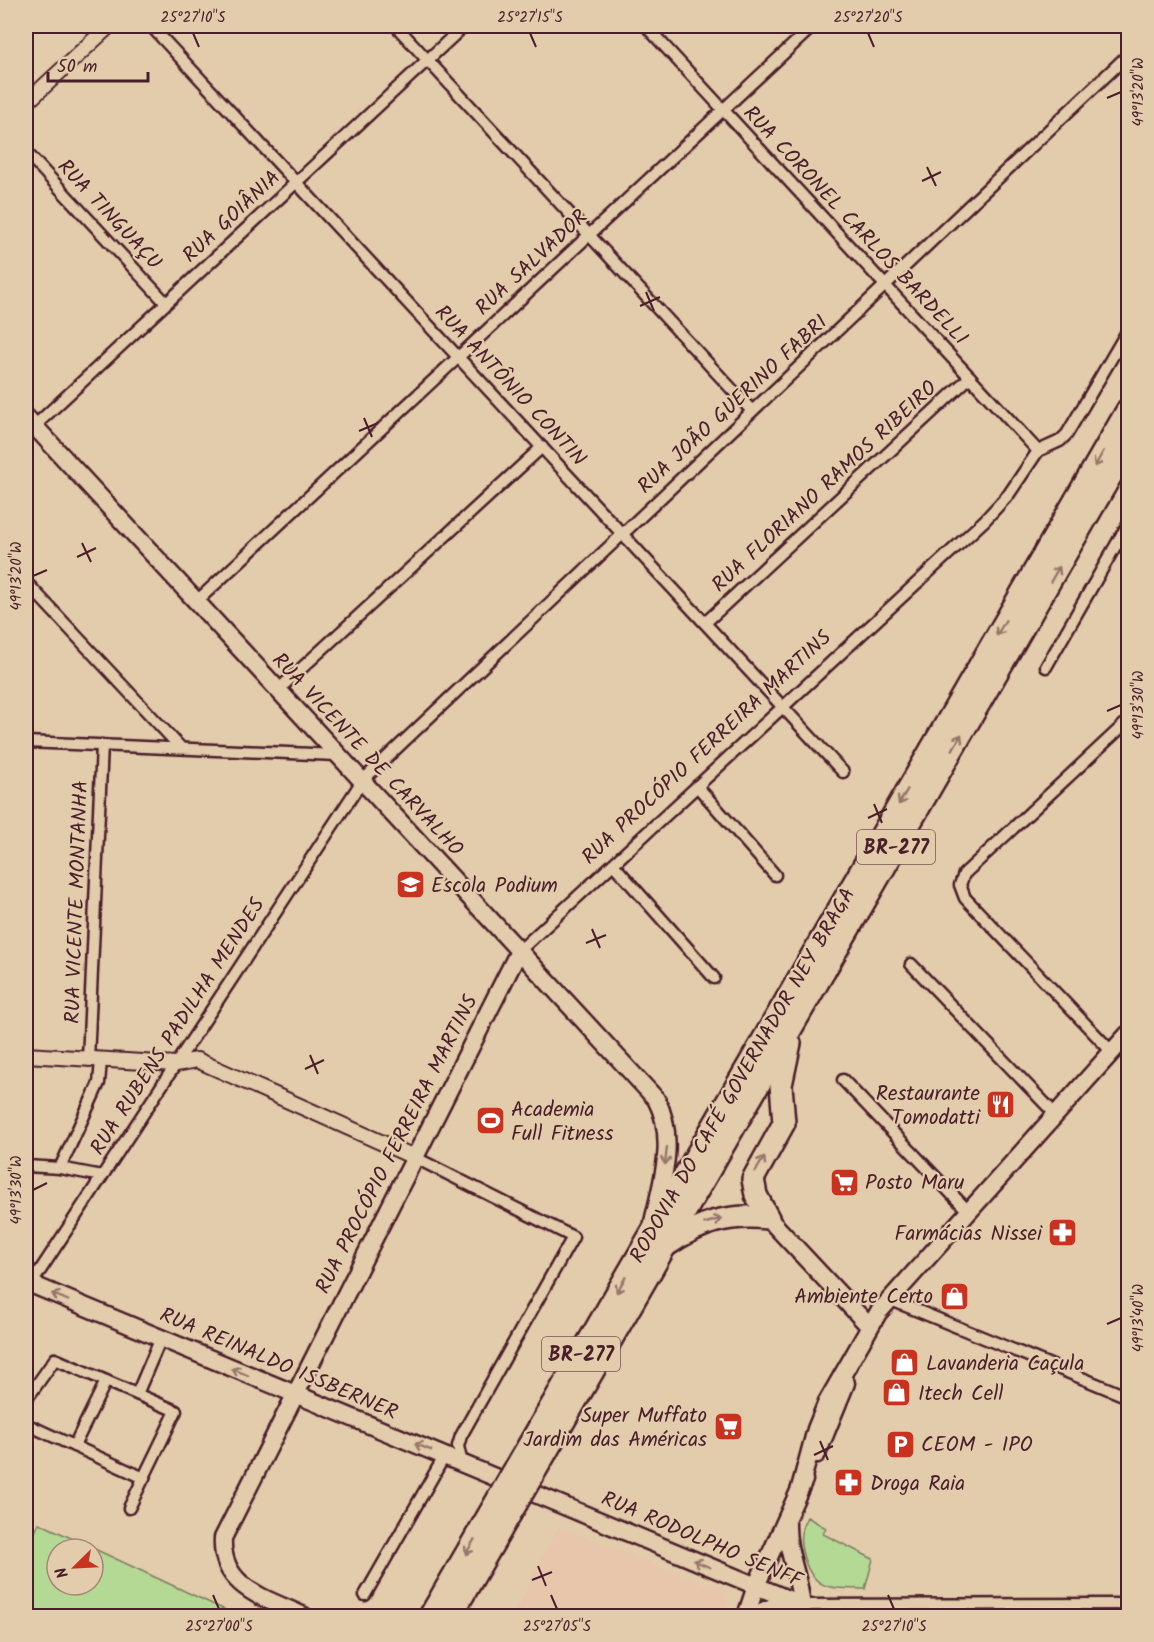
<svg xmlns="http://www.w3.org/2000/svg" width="1154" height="1642" font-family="Kalam,sans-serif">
<rect width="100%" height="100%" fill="#e2ccab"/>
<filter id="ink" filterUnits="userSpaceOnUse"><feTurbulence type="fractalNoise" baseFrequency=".0167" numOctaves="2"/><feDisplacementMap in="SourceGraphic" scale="12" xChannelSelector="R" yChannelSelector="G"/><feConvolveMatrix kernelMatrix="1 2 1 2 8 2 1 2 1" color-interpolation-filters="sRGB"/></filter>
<g filter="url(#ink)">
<path fill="#e7c6ab" d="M559 1527 729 1593 720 1616H513Z"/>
<g fill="#b3d995" stroke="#7e7c60" stroke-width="1.5" fill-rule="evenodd">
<path d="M807 1517 826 1528 823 1534 873 1559 865 1589C834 1588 814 1592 804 1558 799 1541 799 1532 807 1517Z"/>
<path d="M39 1523 238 1616H26V1553ZM57 1549H93V1585H57Z"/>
</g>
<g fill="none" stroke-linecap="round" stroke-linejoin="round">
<defs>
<g id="minor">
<path d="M151 26 843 772"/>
<path d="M396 26 752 411"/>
<path d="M646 26 1038 451"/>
<path d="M26 152 166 303"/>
<path d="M26 434 464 26"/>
<path d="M1119 540 1128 550"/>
<path d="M26 582 181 748"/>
<path d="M196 602 813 26"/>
<path d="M705 623 970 377"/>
<path d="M1046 667 1128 524"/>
<path d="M278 690 542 447"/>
<path d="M26 742 337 755"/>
<path d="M697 786 775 875"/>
<path d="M613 864 714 978"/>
<path d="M519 951 985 520 1009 494 1038 451 1060 441 1067 434 1128 330"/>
<path d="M911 964 1055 1114"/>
<path d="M1112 1052 965 898 960 885 964 874 1128 721"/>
<path d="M88 1060 102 745"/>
<path d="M843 1080 968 1211"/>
<path d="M414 1157 573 1237 461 1436 458 1446 462 1464"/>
<path d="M26 1166 60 1168 102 1176"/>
<path d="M60 1168 99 1083 101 1061"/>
<path d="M26 1292 362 781 1128 55"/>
<path d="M889 1299 1128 1397"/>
<path d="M137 1394 161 1338"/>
<path d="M26 1400 55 1359 176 1411 129 1508"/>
<path d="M26 1424 144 1478"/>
<path d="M74 1446 106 1381"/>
<path d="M365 1595 444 1457"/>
<path d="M802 1605 1128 1604"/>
</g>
<g id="tertiary">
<path d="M26 103 109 26"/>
<path d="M26 1055 176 1064 197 1060 414 1157"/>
</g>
<g id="secondary">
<path d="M26 417 656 1099C677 1138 662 1182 653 1222"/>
<path d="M768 1218 869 1326"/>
<path d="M26 1282 802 1605"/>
<path d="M817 1454 846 1383"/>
<path d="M800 1488 816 1429 827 1402 878 1313 1128 1034"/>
<path d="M787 1523C786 1554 802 1581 802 1613"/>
<path d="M304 1616C266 1598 220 1588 223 1538L519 951"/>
<path d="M746 1616 756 1586 804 1480"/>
<path d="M755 1616C767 1607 780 1604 795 1605"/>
</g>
<g id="motorway">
<path d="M768 1218 756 1195 753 1179 784 1123 781 1085 790 1043"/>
<path d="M667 1245C700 1222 728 1214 768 1218"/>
<path d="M512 1474 1128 409"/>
<path d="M530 1480 1128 446"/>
<path d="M430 1616 499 1497"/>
<path d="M451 1616 516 1504"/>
</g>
</defs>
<use href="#minor" stroke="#4a1f2b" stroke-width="15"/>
<use href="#tertiary" stroke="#4a1f2b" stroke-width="18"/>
<use href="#secondary" stroke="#4a1f2b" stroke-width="21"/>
<use href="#motorway" stroke="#4a1f2b" stroke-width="26"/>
<use href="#minor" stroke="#e2ccab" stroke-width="10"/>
<use href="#tertiary" stroke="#e2ccab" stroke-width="14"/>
<use href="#secondary" stroke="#e2ccab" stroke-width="16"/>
<use href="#motorway" stroke="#e2ccab" stroke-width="21"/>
<defs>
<g id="motorway-bridge">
<path d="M499 1497 512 1474"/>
<path d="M516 1504 530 1480"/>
</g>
</defs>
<use href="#motorway-bridge" stroke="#4a1f2b" stroke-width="26" stroke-linecap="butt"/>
<use href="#motorway-bridge" stroke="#e2ccab" stroke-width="21"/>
</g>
<defs><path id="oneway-shaft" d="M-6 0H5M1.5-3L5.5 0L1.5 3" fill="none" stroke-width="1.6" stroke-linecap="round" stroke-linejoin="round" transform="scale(1.5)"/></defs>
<g stroke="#96766b">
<use href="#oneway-shaft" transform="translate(1099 459) rotate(120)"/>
<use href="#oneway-shaft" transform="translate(1055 574) rotate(-60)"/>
<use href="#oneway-shaft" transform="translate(1001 628) rotate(120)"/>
<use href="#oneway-shaft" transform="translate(957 742) rotate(-60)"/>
<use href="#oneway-shaft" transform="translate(903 797) rotate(120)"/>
<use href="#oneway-shaft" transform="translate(666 1156) rotate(96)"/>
<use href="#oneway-shaft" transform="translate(760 1164) rotate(-60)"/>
<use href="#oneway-shaft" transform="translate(713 1221) rotate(-16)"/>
<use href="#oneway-shaft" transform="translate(621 1285) rotate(120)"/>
<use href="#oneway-shaft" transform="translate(60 1297) rotate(-157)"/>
<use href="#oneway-shaft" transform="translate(240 1372) rotate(-157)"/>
<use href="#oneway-shaft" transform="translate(423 1447) rotate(-158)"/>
<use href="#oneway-shaft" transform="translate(470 1547) rotate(120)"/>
<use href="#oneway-shaft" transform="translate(702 1564) rotate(-157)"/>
</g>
</g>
<path fill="none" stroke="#4a1f2b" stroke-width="2" d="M193 33 199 47M530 33 536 47M868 33 874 47M1107 98 1121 92M927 167 936 186M922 181 941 172M646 292 654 311M640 306 660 297M364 418 372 437M359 431 378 423M82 543 91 562M77 557 96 548M33 576 47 570M1107 711 1121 705M874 804 882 823M868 818 887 809M592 929 600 948M586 943 606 935M310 1055 318 1074M305 1069 324 1060M33 1190 47 1183M1107 1324 1121 1318M820 1441 828 1460M814 1455 833 1446M538 1566 546 1586M532 1580 552 1572M213 1595 219 1609M551 1595 557 1609M888 1595 894 1609"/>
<defs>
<symbol id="school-square" viewBox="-11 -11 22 22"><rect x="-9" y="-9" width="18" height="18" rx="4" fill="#c8321e" stroke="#e2ccab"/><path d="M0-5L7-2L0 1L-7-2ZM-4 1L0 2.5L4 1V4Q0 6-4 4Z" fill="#fff"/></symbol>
<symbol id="restaurant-square" viewBox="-11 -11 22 22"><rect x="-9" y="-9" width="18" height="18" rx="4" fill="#c8321e" stroke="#e2ccab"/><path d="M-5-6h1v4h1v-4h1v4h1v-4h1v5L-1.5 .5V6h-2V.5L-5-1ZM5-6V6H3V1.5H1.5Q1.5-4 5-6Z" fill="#fff"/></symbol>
<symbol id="stadium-square" viewBox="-11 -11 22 22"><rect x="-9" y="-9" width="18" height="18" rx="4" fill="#c8321e" stroke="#e2ccab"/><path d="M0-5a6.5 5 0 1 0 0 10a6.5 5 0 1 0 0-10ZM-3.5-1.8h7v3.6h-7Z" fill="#fff"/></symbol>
<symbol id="supermarket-square" viewBox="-11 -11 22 22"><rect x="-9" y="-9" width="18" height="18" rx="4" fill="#c8321e" stroke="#e2ccab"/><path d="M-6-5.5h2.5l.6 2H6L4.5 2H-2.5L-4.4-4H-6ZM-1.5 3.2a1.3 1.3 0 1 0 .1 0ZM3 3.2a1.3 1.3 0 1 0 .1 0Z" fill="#fff"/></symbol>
<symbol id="pharmacy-square" viewBox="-11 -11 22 22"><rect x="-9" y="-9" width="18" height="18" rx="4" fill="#c8321e" stroke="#e2ccab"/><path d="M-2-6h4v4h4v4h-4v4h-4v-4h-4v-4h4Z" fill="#fff"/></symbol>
<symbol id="shop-square" viewBox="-11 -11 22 22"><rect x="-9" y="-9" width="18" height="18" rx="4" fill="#c8321e" stroke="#e2ccab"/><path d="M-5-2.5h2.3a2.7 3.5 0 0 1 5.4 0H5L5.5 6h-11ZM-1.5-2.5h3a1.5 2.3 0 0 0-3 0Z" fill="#fff"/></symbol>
<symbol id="parking-square" viewBox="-11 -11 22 22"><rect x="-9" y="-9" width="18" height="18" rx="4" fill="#c8321e" stroke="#e2ccab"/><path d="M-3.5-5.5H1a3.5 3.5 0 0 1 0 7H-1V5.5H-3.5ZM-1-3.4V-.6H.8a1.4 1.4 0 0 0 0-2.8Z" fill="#fff"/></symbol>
</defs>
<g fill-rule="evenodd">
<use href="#school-square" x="394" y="868" width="33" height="33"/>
<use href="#restaurant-square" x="984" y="1088" width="33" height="33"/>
<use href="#stadium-square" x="474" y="1104" width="33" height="33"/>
<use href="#supermarket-square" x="828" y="1166" width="33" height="33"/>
<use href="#pharmacy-square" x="1046" y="1216" width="33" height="33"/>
<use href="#shop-square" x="938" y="1280" width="33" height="33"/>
<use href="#shop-square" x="888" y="1346" width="33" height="33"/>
<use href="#shop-square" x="880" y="1376" width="33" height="33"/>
<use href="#supermarket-square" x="712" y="1410" width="33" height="33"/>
<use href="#parking-square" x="884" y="1428" width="33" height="33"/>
<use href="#pharmacy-square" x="832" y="1466" width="33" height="33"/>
</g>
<g text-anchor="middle" stroke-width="4.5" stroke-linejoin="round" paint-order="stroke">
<g fill="#e2ccab" stroke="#785351" stroke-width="1.5">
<rect x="857" y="830" width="78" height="34" rx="4.5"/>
<rect x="542" y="1337" width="78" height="34" rx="4.5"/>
</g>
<g font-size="20" font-weight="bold" fill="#4a1f2b">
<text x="896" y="854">BR-277</text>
<text x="581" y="1361">BR-277</text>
</g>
<g font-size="21" fill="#4a1f2b" stroke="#e2ccab">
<text transform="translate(110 214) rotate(47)" y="7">RUA TINGUAÇU</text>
<text transform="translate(231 216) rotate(-43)" y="7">RUA GOIÂNIA</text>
<text transform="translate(856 225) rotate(47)" y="7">RUA CORONEL CARLOS BARDELLI</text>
<text transform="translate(531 262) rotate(-43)" y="7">RUA SALVADOR</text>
<text transform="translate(511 385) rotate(47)" y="7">RUA ANTÔNIO CONTIN</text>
<text transform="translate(732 404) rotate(-43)" y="7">RUA JOÃO GUERINO FABRI</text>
<text transform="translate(824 486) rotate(-43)" y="7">RUA FLORIANO RAMOS RIBEIRO</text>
<text transform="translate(706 747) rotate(-43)" y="7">RUA PROCÓPIO FERREIRA MARTINS</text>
<text transform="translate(368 754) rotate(47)" y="7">RUA VICENTE DE CARVALHO</text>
<text transform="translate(76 902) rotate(-88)" y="7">RUA VICENTE MONTANHA</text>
<text transform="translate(177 1026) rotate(-57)" y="7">RUA RUBENS PADILHA MENDES</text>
<text transform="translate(742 1075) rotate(-60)" y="7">RODOVIA DO CAFÉ GOVERNADOR NEY BRAGA</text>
<text transform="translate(396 1144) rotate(-63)" y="7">RUA PROCÓPIO FERREIRA MARTINS</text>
<text transform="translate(279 1363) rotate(23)" y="7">RUA REINALDO ISSBERNER</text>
<text transform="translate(702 1539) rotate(23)" y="7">RUA RODOLPHO SENFF</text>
</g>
<g font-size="21" fill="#4a1f2b" stroke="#e2ccab" text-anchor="start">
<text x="431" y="892">Escola Podium</text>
<text x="980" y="1100" text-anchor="end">Restaurante<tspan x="980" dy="24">Tomodatti</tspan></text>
<text x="511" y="1116">Academia<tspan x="511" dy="24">Full Fitness</tspan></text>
<text x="865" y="1189">Posto Maru</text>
<text x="1042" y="1240" text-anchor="end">Farmácias Nissei</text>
<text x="933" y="1303" text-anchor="end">Ambiente Certo</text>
<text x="926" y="1370">Lavanderia Caçula</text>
<text x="918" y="1400">Itech Cell</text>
<text x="707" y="1422" text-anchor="end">Super Muffato<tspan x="707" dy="24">Jardim das Américas</tspan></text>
<text x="921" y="1451">CEOM - IPO</text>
<text x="870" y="1490">Droga Raia</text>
</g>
</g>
<rect width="1154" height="1642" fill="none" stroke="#e2ccab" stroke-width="66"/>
<g transform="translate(75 1567) rotate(246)"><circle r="28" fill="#e2ccab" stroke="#a58778" stroke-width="1.5"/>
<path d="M0-4.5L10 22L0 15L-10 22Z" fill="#c8321e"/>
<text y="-9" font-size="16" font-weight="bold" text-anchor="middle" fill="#4a1f2b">N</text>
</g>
<path d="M48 72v9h100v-9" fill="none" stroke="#4a1f2b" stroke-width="3"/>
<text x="57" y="72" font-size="18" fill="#4a1f2b" stroke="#e2ccab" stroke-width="4.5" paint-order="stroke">50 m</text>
<rect x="33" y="33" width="1088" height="1576" fill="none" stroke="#4a1f2b" stroke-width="2"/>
<g font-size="15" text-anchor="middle" fill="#4a1f2b">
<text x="193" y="22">25°27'10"S</text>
<text x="530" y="22">25°27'15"S</text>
<text x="868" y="22">25°27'20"S</text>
<text transform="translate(1138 92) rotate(-90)" y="5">49°13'20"W</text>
<text transform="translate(16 576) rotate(-90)" y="5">49°13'20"W</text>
<text transform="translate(1138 705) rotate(-90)" y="5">49°13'30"W</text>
<text transform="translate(16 1190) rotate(-90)" y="5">49°13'30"W</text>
<text transform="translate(1138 1318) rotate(-90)" y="5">49°13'40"W</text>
<text x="219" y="1631">25°27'00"S</text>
<text x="557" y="1631">25°27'05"S</text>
<text x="894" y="1631">25°27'10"S</text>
</g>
</svg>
